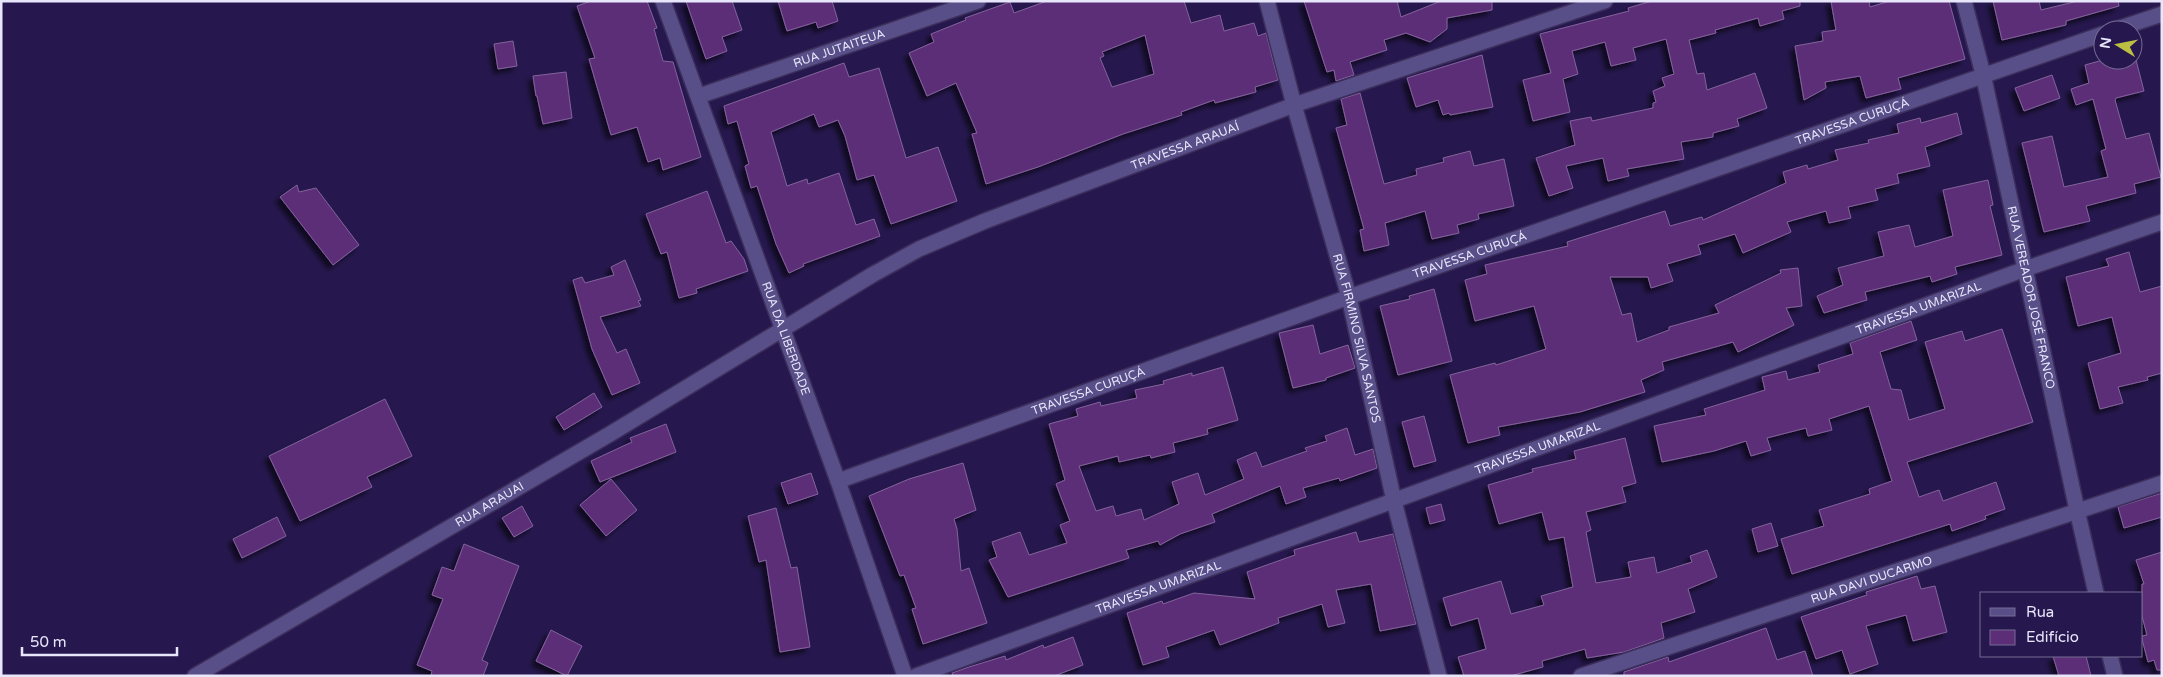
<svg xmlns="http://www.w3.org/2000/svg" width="2163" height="677" font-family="'Varela Round',sans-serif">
<defs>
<filter id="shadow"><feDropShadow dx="-4.5" dy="4.5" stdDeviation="2.5" flood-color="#0009"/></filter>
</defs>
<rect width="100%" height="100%" fill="#26184e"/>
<g fill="#5b2e77" stroke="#84629c" fill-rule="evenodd" filter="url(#shadow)">
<path d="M591 1H647L657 28 654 29 663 61 673 62 701 157 663 170 660 158 648 162 637 127 611 135 589 59 595 58 577 6Z"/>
<path d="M686 1H732L742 30 722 37 727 51 706 59Z"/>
<path d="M778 1H832L838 21 818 28 816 22 787 31Z"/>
<path d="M1047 1H1184L1191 23 1220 15 1224 31 1254 23 1258 36 1266 33 1278 80 1255 87 1256 92 1215 103 1214 100 1181 112 1182 115 1123 134 1038 167 986 184 972 134 977 133 956 83 927 96 909 53 934 42 931 34 966 20 965 18 1010 2 1014 13ZM1145 35 1154 74 1112 87 1100 58 1104 56 1102 52Z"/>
<path d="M1304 1H1397L1401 17 1441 1H1492V10L1447 18V29L1430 42 1406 33 1384 40 1387 50 1350 62 1354 75 1336 81 1334 70 1327 72Z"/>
<path d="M1652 1H1800V6L1782 11 1784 19 1760 26 1758 18 1715 30 1716 33 1689 40 1697 74 1704 73 1707 90 1755 73 1767 108 1737 119 1739 126 1713 133V137L1681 142 1684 159 1627 169 1629 176 1608 181 1603 158 1566 166 1573 188 1549 196 1536 158 1575 145 1570 121 1591 117 1592 121 1653 108V103L1656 102 1653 91 1665 86 1662 78 1674 74 1666 39 1633 48 1636 60 1611 66 1605 42 1572 51 1578 74 1563 79 1570 112 1533 121 1523 80 1551 73 1540 34 1629 11 1628 8Z"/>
<path d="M1831 1H1869L1870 7 1890 1H1949L1965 59 1898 78 1901 89 1866 98 1860 76 1825 82 1826 88 1804 100 1795 46 1823 41 1822 32 1836 30Z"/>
<path d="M1993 1H2039L2041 10 2078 1H2118L2119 6 2066 21V25L2002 40Z"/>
<path d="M513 41 517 66 498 69 494 44Z"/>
<path d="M1482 55 1493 107 1450 115 1449 113 1443 115 1438 100 1416 107 1407 78Z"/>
<path d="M2103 60H2136L2144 91 2116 98 2115 100 2126 139 2149 133 2161 177 2134 184 2136 193 2086 206 2090 221 2044 232 2022 143 2052 136 2064 187 2108 177 2101 151 2106 149 2093 99 2076 105 2071 89 2089 83 2085 65Z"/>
<path d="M844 63 849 77 879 68 906 158 938 147 957 201 891 224 874 175 857 180 845 136 838 120 819 127 814 114 771 132 787 186 807 179 808 184 839 173 856 225 874 219 880 236 803 264 804 266 789 273 776 244 757 186 751 188 745 166 749 164 737 121 728 124 724 106Z"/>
<path d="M566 72 572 118 543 124 537 96H536L533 76Z"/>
<path d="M2052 75 2060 98 2024 111 2015 88Z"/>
<path d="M1360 93 1384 184 1417 175 1416 169 1444 162 1443 158 1470 151 1474 166 1504 159 1514 206 1478 214 1479 219 1457 225 1459 233 1432 239 1425 211 1385 223 1389 245 1364 251 1360 230 1364 229 1336 128 1347 125 1341 99Z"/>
<path d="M1957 113 1962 134 1925 147 1930 166 1897 174 1899 183 1875 189 1878 200 1848 207 1851 218 1829 223 1826 211 1787 222 1791 232 1743 253 1735 234 1698 245 1701 254 1667 264 1673 281 1651 288 1648 277H1610L1622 315 1631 313 1637 342 1669 330V327L1719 313 1715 305 1781 273 1780 270 1798 268 1802 306 1786 308 1794 325 1738 352 1733 342 1662 362 1664 370 1641 380 1645 392 1580 412 1498 427 1500 435 1468 443 1450 375 1495 363 1496 365 1546 349 1534 306 1475 321 1465 280 1487 274 1485 265 1568 246 1567 242 1665 211 1670 226 1702 217 1703 220 1786 183 1783 172 1807 165 1808 169 1838 160 1835 150 1869 143 1868 140 1899 133 1897 124 1920 118 1921 123Z"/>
<path d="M1988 180 1993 205 1990 206 2002 255 1955 267 1957 274 1932 282 1930 276 1865 292 1867 300 1824 313 1817 296 1843 285 1838 268 1884 256 1878 232 1909 225 1915 247 1953 236 1943 190Z"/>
<path d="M297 185 299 192 316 188 359 245 333 265 280 197Z"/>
<path d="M707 191 726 243 731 241 744 259 748 271 696 289 697 293 679 298 667 252 661 254 646 214Z"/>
<path d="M2129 252 2140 292 2162 286V373L2147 377 2148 380 2118 387 2123 403 2100 409 2088 363 2121 353 2112 317 2078 326 2066 277 2109 266 2106 259Z"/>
<path d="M625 260 641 300 638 301 641 306 600 317 617 353 626 349 640 383 612 395 592 349 573 280 582 277 585 283 614 275 611 267Z"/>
<path d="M1434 289 1452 361 1398 375 1380 306 1410 299 1409 296Z"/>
<path d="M1911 321 1917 340 1880 352 1891 389 1901 390 1909 420 1945 409 1925 342 1962 331 1965 341 2002 329 2033 422 1907 462 1919 497 1939 490 1943 501 1996 482 2005 509 1985 516 1986 519 1952 531 1950 524 1792 574 1781 539 1824 526 1819 510 1870 494 1869 489 1892 481 1869 406 1829 419 1832 430 1808 436 1806 428 1767 438 1771 450 1751 456 1746 441 1714 451 1662 462 1654 426 1706 415 1704 409 1765 390 1762 377 1786 371 1788 380 1820 372 1818 365 1853 354 1850 343Z"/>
<path d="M1313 325 1320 354 1348 345 1355 368 1326 378V380L1293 388 1279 333Z"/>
<path d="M1223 367 1238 420 1207 429 1208 434 1173 443 1175 452 1151 458 1150 455 1119 462 1118 456 1079 466 1096 511 1113 506 1116 516 1141 509 1144 520 1179 504 1172 482 1198 473 1205 495 1244 479 1237 460 1256 452 1262 467 1307 451 1305 448 1327 441 1325 436 1347 428 1355 455 1373 449 1377 468 1340 481 1339 478 1303 488 1306 497 1286 504 1280 486 1212 514 1215 522 1180 534 1160 545 1158 541 1126 550 1129 558 1008 597 989 560 997 557 992 542 1020 532 1029 555 1067 543 1060 525 1070 521 1056 484 1065 480 1049 424 1078 416 1076 409 1100 402 1101 406 1137 398 1135 390 1164 384 1163 381 1192 373V376Z"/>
<path d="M594 393 602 407 564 430 556 417Z"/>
<path d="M385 399 412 456 367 477 372 487 300 521 269 456Z"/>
<path d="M1424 416 1436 461 1414 467 1402 422Z"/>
<path d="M666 424 676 452 600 482 591 461 632 442 630 438Z"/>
<path d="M1625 438 1636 483 1622 487 1626 502 1586 512 1591 530 1586 532 1596 583 1631 577 1628 562 1654 557 1657 573 1692 562 1690 556 1707 550 1717 577 1688 589 1695 612 1661 623 1664 638 1624 652 1587 658 1585 649 1542 661 1543 667 1510 676H1464L1458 657 1486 649 1478 618 1451 626 1443 598 1501 581 1511 614 1544 605 1541 596 1573 587 1564 537 1549 540 1542 512 1499 524 1488 485 1533 472 1532 469 1576 459 1574 451Z"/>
<path d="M963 463 976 510 954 519 957 529 961 571 969 568 987 623 923 644 912 609 916 608 904 575 900 576 869 496 909 479Z"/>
<path d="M811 473 818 494 788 504 781 483Z"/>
<path d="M611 479 637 510 606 536 580 505Z"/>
<path d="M2162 493V517L2124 528 2118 507Z"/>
<path d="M1441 504 1445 520 1430 524 1426 508Z"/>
<path d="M522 506 533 526 514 537 502 518Z"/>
<path d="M776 508 791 568 797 567 810 647 780 652 766 560 759 562 748 516Z"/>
<path d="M277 517 286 536 242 558 233 539Z"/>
<path d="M1771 523 1778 546 1758 552 1752 529Z"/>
<path d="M1356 532 1359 542 1393 534 1416 624 1380 631 1371 584 1336 590 1345 623 1328 627 1322 604 1278 618 1279 623 1220 645 1214 630 1166 647 1169 657 1143 665 1127 613 1162 601 1163 604 1194 593 1255 599 1247 572 1295 555 1294 550Z"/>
<path d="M464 544 519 566 482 660 488 663 483 676H431L432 671 417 665 443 599 432 595 442 567 454 571Z"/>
<path d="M2162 552V670H2157L2154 660 2148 662 2142 639V636L2147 635 2142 616V584H2144L2136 560Z"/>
<path d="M1917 576 1921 589 1935 586 1947 632 1913 641 1906 615 1866 626 1878 664 1850 674 1842 650 1816 659 1801 617 1867 595 1866 592Z"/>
<path d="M1766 628 1777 660 1805 651 1813 676H1624V672L1668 657 1669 662Z"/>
<path d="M551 630 582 646 567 676 536 661Z"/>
<path d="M1073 637 1083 665 1054 676H953L952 673 969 667 1005 656 1006 660 1043 645 1044 648Z"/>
<path d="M2053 656H2086L2091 676H2059Z"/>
</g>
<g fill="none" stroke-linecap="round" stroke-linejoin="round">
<defs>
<g id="street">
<path d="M2114 30 2162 14"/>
<path id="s1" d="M699 96 978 1"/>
<path id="s2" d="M838 481 1349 297 2103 34"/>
<path d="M2077 510 2096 593"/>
<path d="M2110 656 2115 676"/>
<path id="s3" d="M195 676 610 434 872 275 919 249 985 221 1294 105 1605 1"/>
<path id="s4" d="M916 676 2025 269 2162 222"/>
</g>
<g id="secondary">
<path id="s5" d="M663 1 838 481 905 676"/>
<path id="s6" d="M1267 1 1294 105 1349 297 1394 501 1439 676"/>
<path id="s7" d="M1964 1 1983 74 2077 510"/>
<path id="s8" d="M1581 676 2162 483"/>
</g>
</defs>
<use href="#street" stroke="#3c2e5a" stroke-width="18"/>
<use href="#secondary" stroke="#3c2e5a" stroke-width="18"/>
<use href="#street" stroke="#584e88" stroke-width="15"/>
<use href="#secondary" stroke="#584e88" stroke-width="15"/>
</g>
<g text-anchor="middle" stroke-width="4" stroke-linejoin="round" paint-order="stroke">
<g font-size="12" fill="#e8e6fb" stroke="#26184e">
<text dy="4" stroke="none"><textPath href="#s1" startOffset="148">RUA JUTAITEUA</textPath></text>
<text dy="4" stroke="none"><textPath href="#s2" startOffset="1076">TRAVESSA CURUÇÁ</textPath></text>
<text dy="4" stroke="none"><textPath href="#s3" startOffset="1126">TRAVESSA ARAUAÍ</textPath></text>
<text dy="4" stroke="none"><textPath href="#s2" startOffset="671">TRAVESSA CURUÇÁ</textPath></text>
<text dy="4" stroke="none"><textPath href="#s7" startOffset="304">RUA VEREADOR JOSÉ FRANCO</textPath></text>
<text dy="4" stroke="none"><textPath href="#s4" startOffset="1068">TRAVESSA UMARIZAL</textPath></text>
<text dy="4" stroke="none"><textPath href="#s5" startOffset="359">RUA DA LIBERDADE</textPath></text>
<text dy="4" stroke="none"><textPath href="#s6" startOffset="349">RUA FIRMINO SILVA SANTOS</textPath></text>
<text dy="4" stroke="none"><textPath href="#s2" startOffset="266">TRAVESSA CURUÇÁ</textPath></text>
<text dy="4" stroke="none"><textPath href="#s4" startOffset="662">TRAVESSA UMARIZAL</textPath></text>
<text dy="4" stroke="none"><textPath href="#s3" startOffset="341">RUA ARAUAI</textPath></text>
<text dy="4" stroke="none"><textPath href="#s8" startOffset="306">RUA DAVI DUCARMO</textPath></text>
<text dy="4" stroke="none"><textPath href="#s4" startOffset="258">TRAVESSA UMARIZAL</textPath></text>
</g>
</g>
<rect width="2163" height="677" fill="none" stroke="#e8e6fb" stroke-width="5"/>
<rect x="1980" y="592" width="162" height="65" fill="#26184e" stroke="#746a93"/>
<rect x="1990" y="608" width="25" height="8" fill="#584e88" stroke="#746a93"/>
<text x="2026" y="617" font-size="15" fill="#e8e6fb">Rua</text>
<rect x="1990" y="630" width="25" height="15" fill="#5b2e77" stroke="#746a93"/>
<text x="2026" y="642" font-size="15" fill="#e8e6fb">Edifício</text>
<g transform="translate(2118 45) rotate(280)"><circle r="24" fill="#26184e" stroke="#746a93"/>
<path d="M0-4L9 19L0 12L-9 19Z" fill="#bdbf43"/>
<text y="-8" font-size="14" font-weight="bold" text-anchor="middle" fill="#e8e6fb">N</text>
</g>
<path d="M22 647v8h155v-8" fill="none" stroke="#e8e6fb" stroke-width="2.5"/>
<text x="30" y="647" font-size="15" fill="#e8e6fb" stroke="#26184e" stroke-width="4" paint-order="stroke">50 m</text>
</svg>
